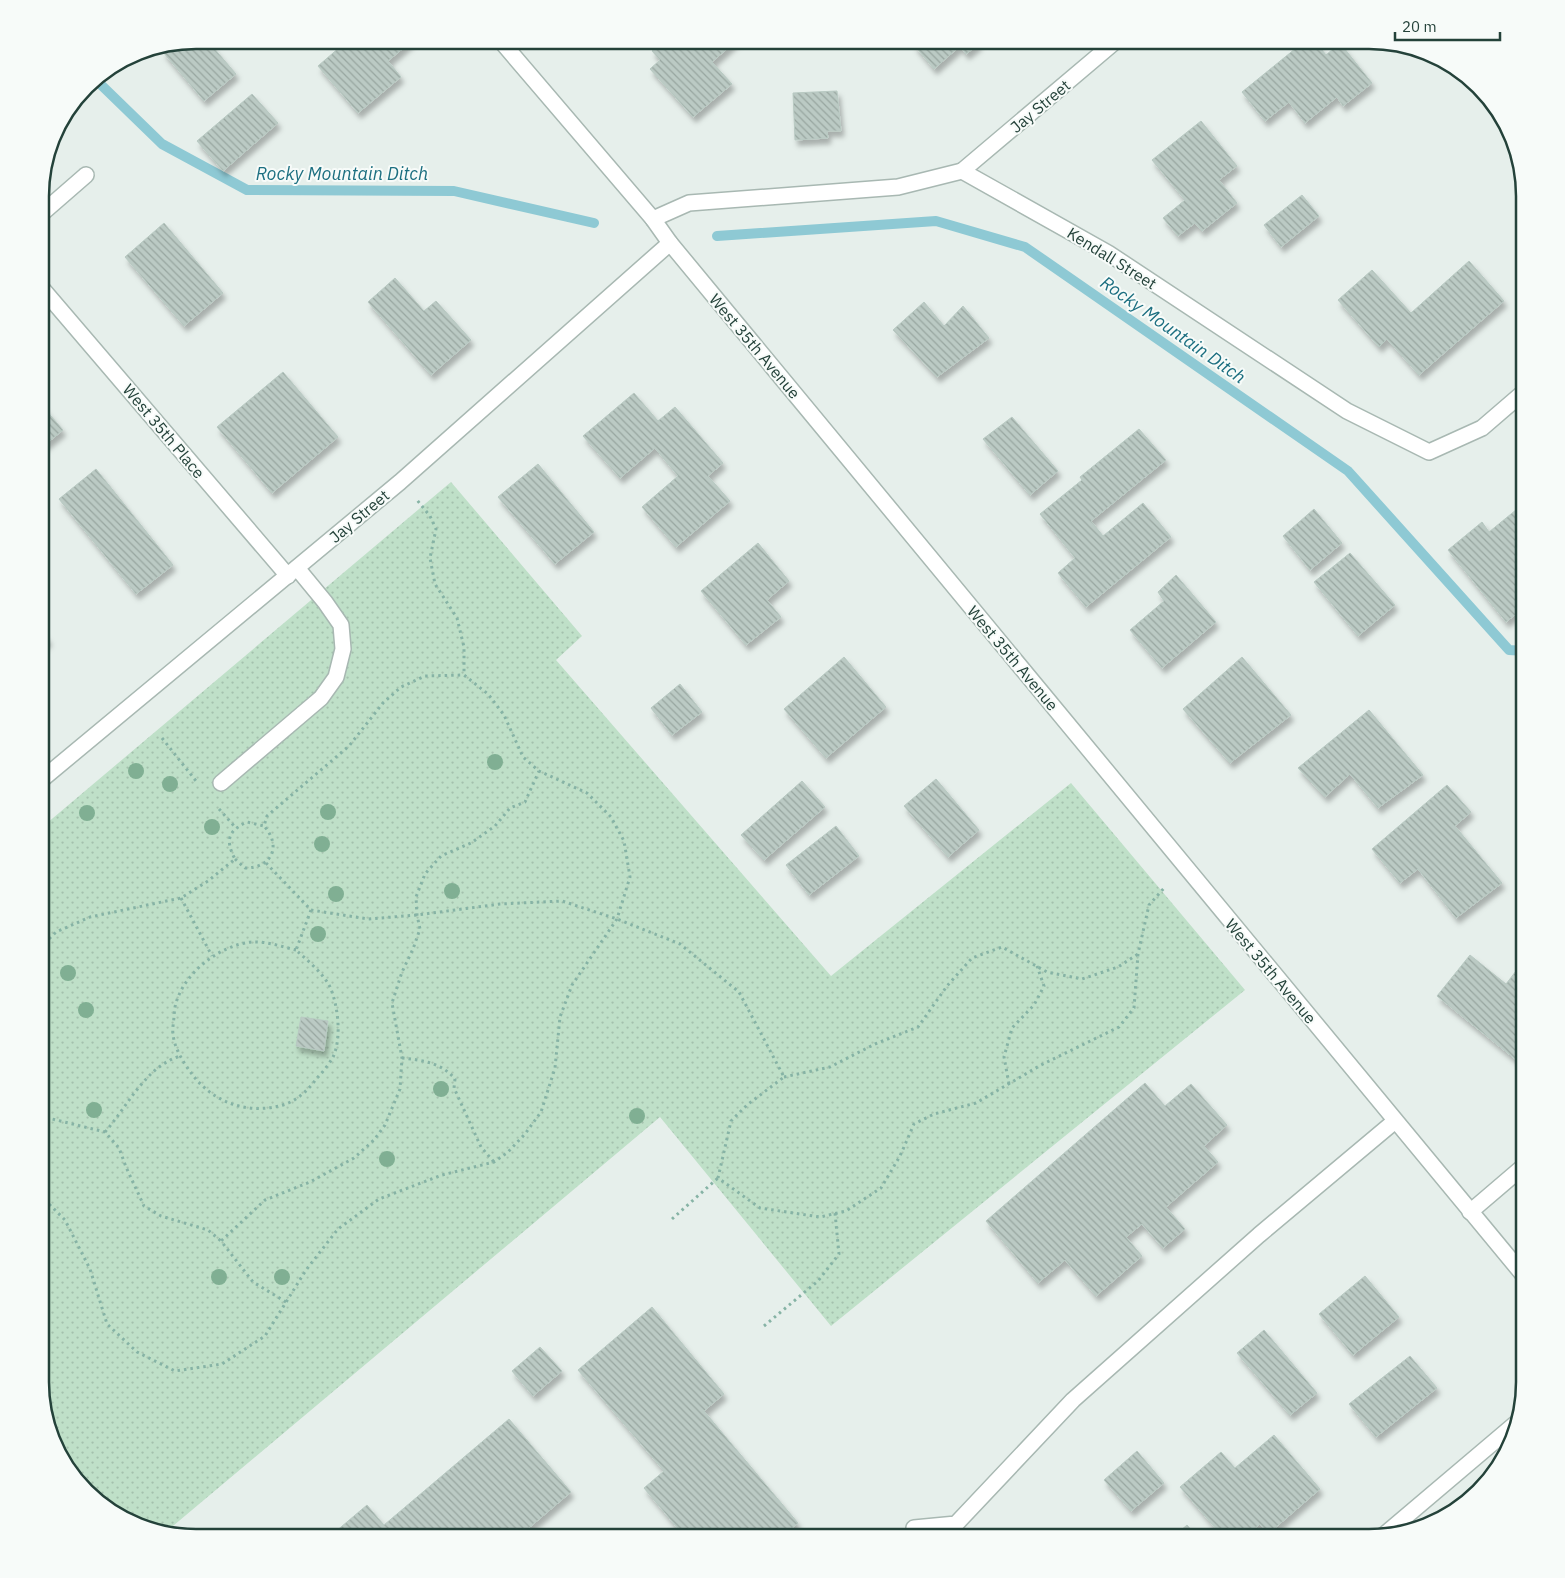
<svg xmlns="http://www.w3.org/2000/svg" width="1565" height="1578" font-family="'IBM Plex Sans',sans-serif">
<defs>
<pattern id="park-dots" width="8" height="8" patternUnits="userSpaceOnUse" patternTransform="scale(1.25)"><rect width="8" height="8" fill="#bfe0c8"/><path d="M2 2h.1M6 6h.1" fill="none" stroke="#a4c1ad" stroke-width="1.8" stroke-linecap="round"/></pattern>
<pattern id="building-back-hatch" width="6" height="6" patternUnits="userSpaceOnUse" patternTransform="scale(1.25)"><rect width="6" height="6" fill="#bbcac4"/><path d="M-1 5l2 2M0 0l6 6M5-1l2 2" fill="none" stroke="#98a6a0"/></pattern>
<filter id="shadow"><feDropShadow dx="3" dy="5.5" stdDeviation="2.5" flood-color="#0004"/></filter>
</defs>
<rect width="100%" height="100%" fill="#e6efeb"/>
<path fill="url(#park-dots)" d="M451 482 582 636 556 660 831 976 1071 783 1245 990 831 1326 660 1117 167 1531 127 1522 78 1485 48 1433 40 1383V829Z"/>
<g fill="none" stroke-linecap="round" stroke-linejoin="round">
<g stroke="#8ec9d4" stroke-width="10">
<path d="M94 78 162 144 247 190 454 191 594 223"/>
<path d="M717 236 936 221 1025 247 1348 471 1509 650 1525 651"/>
</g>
</g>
<g fill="url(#building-back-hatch)" stroke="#b8c9c2" filter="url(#shadow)">
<path d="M196 40H207L236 74 204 101 163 52 171 45Z"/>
<path d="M348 40H413L388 61 401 77 358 113 318 66Z"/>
<path d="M665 40H737L712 62 732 84 693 117 650 69 660 60 652 51Z"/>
<path d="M919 40H976L979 44 966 54 960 46 934 69 914 45Z"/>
<path d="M1306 40H1314L1326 55 1340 43 1372 83 1343 106 1337 97 1305 123 1289 102 1265 121 1242 92Z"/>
<path d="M837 91 841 131H827L828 138 795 140 793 93Z"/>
<path d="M252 94 278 123 223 171 197 141Z"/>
<path d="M1201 121 1237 166 1219 180 1237 203 1202 231 1195 223 1178 236 1163 218 1185 200 1152 160Z"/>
<path d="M1302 195 1319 216 1281 247 1264 225Z"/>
<path d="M164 223 223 293 184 326 125 257Z"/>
<path d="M1469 261 1504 301 1419 375 1387 339 1379 347 1338 300 1372 270 1411 313Z"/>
<path d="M395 278 424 311 436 301 471 340 431 375 368 302Z"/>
<path d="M924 302 944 326 963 306 989 338 937 377 893 330Z"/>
<path d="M283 372 338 437 272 493 217 427Z"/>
<path d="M634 393 658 421 675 407 723 463 708 476 730 501 676 547 642 507 678 476 655 448 620 478 583 436Z"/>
<path d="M40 403 63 430 40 449Z"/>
<path d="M1012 417 1058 471 1030 495 983 439Z"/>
<path d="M1139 429 1166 460 1091 521 1103 536 1143 503 1171 537 1086 607 1058 573 1075 558 1040 514 1082 480 1080 477Z"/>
<path d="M538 464 594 532 555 564 498 497Z"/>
<path d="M96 469 173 565 136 594 59 499Z"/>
<path d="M1522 505 1525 509V607L1506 622 1448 550 1482 522 1489 532Z"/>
<path d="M1314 509 1342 543 1310 570 1283 536Z"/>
<path d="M758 543 789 581 767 600 781 617 746 645 701 591Z"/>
<path d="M1350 553 1395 605 1358 636 1314 582Z"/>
<path d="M1176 575 1216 622 1162 668 1130 630 1164 601 1158 592Z"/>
<path d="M40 630 49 640 40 647Z"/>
<path d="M844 657 886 707 826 758 784 709Z"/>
<path d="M1242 657 1291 715 1230 763 1183 709Z"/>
<path d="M680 684 702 712 672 735 651 708Z"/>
<path d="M1369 710 1423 775 1378 808 1350 774 1325 797 1298 768Z"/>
<path d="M936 779 979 830 948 857 904 806Z"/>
<path d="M802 781 825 807 764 860 741 835Z"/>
<path d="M1447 785 1471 812 1455 826 1502 883 1456 918 1418 869 1400 883 1372 849Z"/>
<path d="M836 826 859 856 809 895 786 865Z"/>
<path d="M1470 955 1506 984 1516 971 1525 979V1067L1437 996Z"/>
<path d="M301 1017 328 1021 324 1051 296 1046Z"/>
<path d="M1145 1083 1165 1106 1191 1084 1227 1125 1204 1146 1218 1162 1166 1207 1185 1229 1163 1248 1142 1224 1126 1237 1142 1256 1096 1296 1065 1260 1038 1283 986 1221Z"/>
<path d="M1365 1276 1399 1317 1353 1355 1319 1314Z"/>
<path d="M652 1307 724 1394 704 1411 798 1523 781 1538H671L680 1531 644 1488 664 1471 578 1370Z"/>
<path d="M1264 1330 1317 1393 1290 1415 1237 1353Z"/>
<path d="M540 1347 562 1371 533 1396 512 1371Z"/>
<path d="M1410 1356 1437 1388 1376 1437 1349 1404Z"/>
<path d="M509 1419 571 1492 517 1538H328L367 1505 384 1525Z"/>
<path d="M1274 1435 1320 1489 1268 1534 1260 1524 1244 1538H1224L1180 1487 1221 1452 1235 1468Z"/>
<path d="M1137 1451 1164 1483 1131 1511 1104 1480Z"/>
<path d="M1187 1525 1198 1538H1172Z"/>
</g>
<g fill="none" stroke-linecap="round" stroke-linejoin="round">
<defs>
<g id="service">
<path d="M221 783 321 698 336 677 343 649 341 625 325 602 297 568"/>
<path d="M914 1528 956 1524 1073 1400 1259 1235 1395 1121"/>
</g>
<g id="minor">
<path d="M962 171 1117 40"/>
<path d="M40 215 86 175"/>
<path d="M653 219 689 203 898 187 962 171 1108 253 1347 411 1429 452 1482 428 1525 391"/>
<path d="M40 286 288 576"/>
<path d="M40 781 400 482 670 243"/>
<path d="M1470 1212 1525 1165"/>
<path d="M1384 1535 1515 1424"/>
</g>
<path id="tertiary" d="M500 40 653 219 670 243 1525 1277"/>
</defs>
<use href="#service" stroke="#a8b8b2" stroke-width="18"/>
<use href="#minor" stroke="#a8b8b2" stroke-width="18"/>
<use href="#tertiary" stroke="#a8b8b2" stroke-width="18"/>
<g stroke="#86b3a5" stroke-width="3" stroke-dasharray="2.5 4" stroke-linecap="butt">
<path d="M162 738 196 781"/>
<path d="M219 809 235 827"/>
<path d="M235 859 245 868C272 868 282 846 264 826"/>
<path d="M266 863 311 910 368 919 417 915 500 904 562 901 617 919 680 944 739 992 784 1077 747 1105 731 1121 718 1178 760 1208 820 1217 846 1211 881 1188 900 1156 914 1124 934 1114 976 1103 1041 1065 1119 1027 1134 1008 1138 954 1149 905 1165 887"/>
<path d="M181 898 212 956"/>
<path d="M40 948 56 932 90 917 181 898 208 881 235 859C225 840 228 831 247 822L264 826 267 816 349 746 383 703 401 687 425 676 464 675"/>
<path d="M296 950C283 947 266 941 252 942 219 945 182 974 175 1007 174 1013 174 1020 173 1026 171 1043 182 1061 192 1074 213 1103 250 1116 286 1104 299 1099 309 1089 317 1078 323 1072 329 1064 333 1057 342 1038 338 1005 330 987 323 973 308 961 296 950L311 910"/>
<path d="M402 1058C422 1060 442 1063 455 1079L454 1088 481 1147 494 1162"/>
<path d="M784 1077 830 1067 875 1044 918 1027 947 986 972 958 1002 947 1047 972 1082 979 1118 967 1138 954"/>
<path d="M1009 1084 1004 1057 1012 1028 1034 1005 1044 986 1037 966"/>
<path d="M40 1116 105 1132 119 1148 126 1167 144 1206 161 1216 208 1230 221 1241"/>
<path d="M105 1132C128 1106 145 1067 180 1056"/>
<path d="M40 1195 65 1220 90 1269 107 1324 137 1352 175 1371 222 1364 265 1336 306 1270 338 1229 379 1199 442 1175 494 1162 508 1152 525 1134 541 1112 555 1068 560 1017 572 985 617 919 630 877 624 841 611 817 587 793 539 771 523 757 504 715 488 694 464 675V647L457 618 435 584 430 558 436 529 430 516 417 500"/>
<path d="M672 1219 718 1178"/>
<path d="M286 1302 253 1282 221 1241 265 1200 310 1182 354 1158 374 1140 385 1125 400 1089 402 1058 392 1003 402 972 413 949 420 929 417 915 416 897 425 874 441 856 471 843 495 826 510 808 525 802 539 771"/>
<path d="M764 1326 818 1281 839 1254 835 1213"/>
</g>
<use href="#service" stroke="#fff" stroke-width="15"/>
<use href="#minor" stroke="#fff" stroke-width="15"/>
<use href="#tertiary" stroke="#fff" stroke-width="15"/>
</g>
<g fill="#80af93">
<circle cx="495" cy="762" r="8"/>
<circle cx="136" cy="771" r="8"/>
<circle cx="170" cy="784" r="8"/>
<circle cx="328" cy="812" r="8"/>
<circle cx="87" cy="813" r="8"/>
<circle cx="212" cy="827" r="8"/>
<circle cx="322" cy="844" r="8"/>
<circle cx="452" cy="891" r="8"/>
<circle cx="336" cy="894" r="8"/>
<circle cx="318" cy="934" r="8"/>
<circle cx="68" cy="973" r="8"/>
<circle cx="86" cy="1010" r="8"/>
<circle cx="441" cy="1089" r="8"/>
<circle cx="94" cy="1110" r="8"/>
<circle cx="637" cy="1116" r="8"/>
<circle cx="387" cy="1159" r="8"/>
<circle cx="219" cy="1277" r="8"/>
<circle cx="282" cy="1277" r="8"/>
</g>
<g text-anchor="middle" stroke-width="4" stroke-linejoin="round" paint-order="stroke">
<g font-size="16" fill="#24423a" stroke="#f7fbf9">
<text transform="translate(1040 106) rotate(-40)" y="6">Jay Street</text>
<text transform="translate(1112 258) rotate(32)" y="6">Kendall Street</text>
<text transform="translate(755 346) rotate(50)" y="6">West 35th Avenue</text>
<text transform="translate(164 431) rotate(50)" y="6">West 35th Place</text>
<text transform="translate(359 516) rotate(-40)" y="6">Jay Street</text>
<text transform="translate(1013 658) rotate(50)" y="6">West 35th Avenue</text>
<text transform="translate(1271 971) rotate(50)" y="6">West 35th Avenue</text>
</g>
<g font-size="18" font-style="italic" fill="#1c6f80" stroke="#f7fbf9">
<text x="342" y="180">Rocky Mountain Ditch</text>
<text transform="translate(1173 330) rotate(35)" y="6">Rocky Mountain Ditch</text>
</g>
</g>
<path d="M0 0H1565V1578H0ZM196 49H1369A147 147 0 0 1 1516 196V1382A147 147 0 0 1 1369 1529H196A147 147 0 0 1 49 1382V196A147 147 0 0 1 196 49Z" fill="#f7fbf9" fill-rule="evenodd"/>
<path fill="none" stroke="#24423a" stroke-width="2.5" d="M196 49H1369A147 147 0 0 1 1516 196V1382A147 147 0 0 1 1369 1529H196A147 147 0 0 1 49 1382V196A147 147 0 0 1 196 49Z"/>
<path d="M1395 32v8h105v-8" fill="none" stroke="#24423a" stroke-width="2.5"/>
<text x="1402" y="32" font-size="15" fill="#24423a" stroke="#f7fbf9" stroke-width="4" paint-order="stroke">20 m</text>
</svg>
